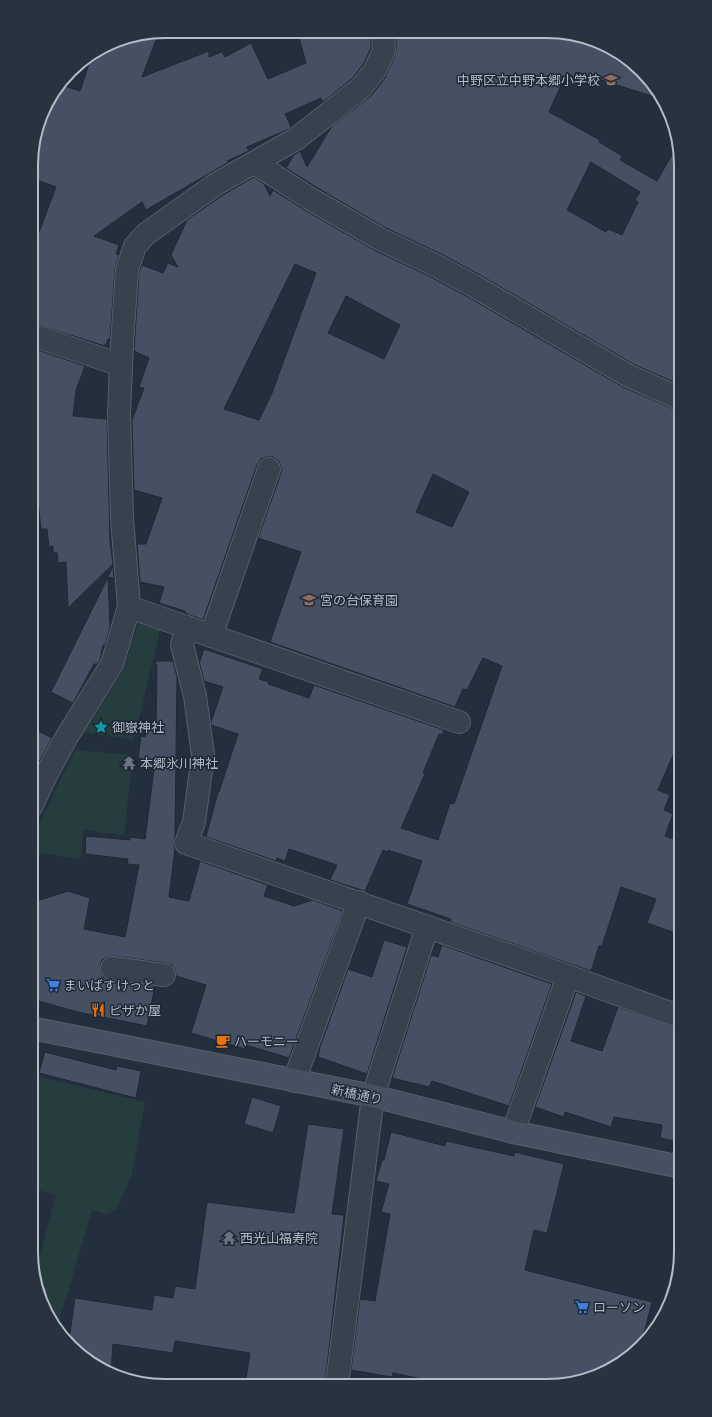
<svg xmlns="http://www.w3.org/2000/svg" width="712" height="1417" font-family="Rubik,'Noto Sans JP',sans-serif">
<rect width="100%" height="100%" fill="#242f3e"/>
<g fill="#263c3f">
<path d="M138 624 160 630 134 740 84 732 123 671Z"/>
<path d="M75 750 133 755 124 835 83 830 81 859 35 852 31 840Z"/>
<path d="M31 1075 145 1102 132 1174 116 1210 106 1214 92 1210 58 1325 38 1295 35 1274 56 1195 31 1188Z"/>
</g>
<g fill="#455162" stroke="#1f2835" fill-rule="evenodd">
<path d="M159 32 142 77 209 51V57L222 52 225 57 251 43 268 79 306 63 299 37 317 32H358L360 37 371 35V48L364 63 352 79 323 102 321 98 285 114 291 127 289 129 247 147 249 151 227 161 229 162 146 210 142 202 94 236 119 245 116 254 119 255 115 269 110 340 108 339 105 346 32 323V251L56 187 32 178V160L41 135 37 133 45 106 61 85 80 91 92 55 114 41Z"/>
<path d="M396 32 573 34 635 64 658 98 576 72 574 77 567 72 549 112 600 140 599 142 622 156 620 160 657 181 678 144 681 165V385L635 365 480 275 441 254 386 228 316 187 286 168 294 155 300 151 307 167 332 126 371 96 385 78 395 56 396 50ZM591 162 640 192 635 200 638 202 622 235 608 229 606 232 567 210Z"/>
<path d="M254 177 264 184 270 196 273 190 303 209 374 250 429 276 468 297 623 387 676 410 681 411V447L674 462 681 464V732L674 753 658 790 670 795 664 810 673 814 665 836 681 841V935L647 923 656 899 621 887 602 946H599L591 971 450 922 451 919 407 904 422 861 388 850 387 852 383 850 365 891 330 880 337 865 289 849 285 861 277 858 276 861 206 837 218 792H219L238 734 211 725V722L223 687 204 681 199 661H200L204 649 263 669 259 679 269 682 268 684 309 698 314 685 444 730 442 735 439 734 423 773 425 774 401 828 438 840 450 803 454 804 502 666 483 658 467 690 463 689 455 707 270 642 301 552 258 538 281 473V467L279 461 273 457H267L261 459 257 465 203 620 185 613V611L159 603 164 587 140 582 137 544H146L162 498 134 490 132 420 144 388 139 387 149 358 134 351 139 272 142 265 163 273 168 263 178 267 171 255 187 220 223 195ZM295 264 316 273 272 393 259 420 224 409ZM346 296 400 325 384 359 328 333ZM433 474 469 492 452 527 416 512Z"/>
<path d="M32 348 85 366 76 390 73 416 107 419 110 541 113 564 68 608 66 562 58 563 57 553H53V546L49 547 47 529H41L37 494 32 495Z"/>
<path d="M113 566 114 578 108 577Z"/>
<path d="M108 577 110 627 109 631 105 645H103L100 660 97 664H94L73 703 51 692Z"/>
<path d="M156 661H173L177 677 175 837 174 845 175 849 169 897 189 901 200 861 268 885 264 896 294 906 313 900 343 911 289 1058 246 1045 245 1049 191 1033 206 985 176 976 175 970 172 965 166 963 113 956 107 957 102 960 100 966 101 973 104 978 110 980 155 986 147 1026 78 1012 31 999V903L68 891 90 898 84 929 125 937 139 865 127 864 128 859 85 854 86 836 130 840V837L145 839 154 769 142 768 143 759 138 758 141 736 145 737 147 727 156 729 157 665 155 664Z"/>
<path d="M32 728 52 738 31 777 32 742Z"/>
<path d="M384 940 407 947 367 1074 318 1057 320 1047 348 969 372 977Z"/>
<path d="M442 945 552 984 509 1106 432 1081 429 1087 392 1078 431 955 438 957Z"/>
<path d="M576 992 586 996 571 1041 602 1051 618 1007 681 1029V1142L660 1138 662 1125 614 1117 611 1127 565 1112 564 1117 535 1107Z"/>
<path d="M45 1052 116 1070 117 1066 141 1071 136 1098 39 1073Z"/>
<path d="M252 1097 281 1106 273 1133 244 1124Z"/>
<path d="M308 1124 344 1129 332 1214 344 1215 325 1385H245L250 1353 175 1341 173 1353 113 1344 111 1374 106 1372 77 1353 69 1340 75 1298 152 1310 154 1295 173 1298 175 1286 195 1289 207 1202 294 1213Z"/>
<path d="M391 1132 445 1146 446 1141 514 1156 515 1152 564 1164 547 1233 534 1230 525 1270 652 1302 641 1345 622 1363 590 1379 547 1386H456L393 1373 392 1377 351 1370 360 1299 375 1301 381 1266 390 1214 381 1212 389 1184 376 1181 382 1160H384Z"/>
</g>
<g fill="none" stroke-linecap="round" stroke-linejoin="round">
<defs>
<g id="street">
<path d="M255 163 309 198 380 239 435 265 474 286 629 376 681 399"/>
<path d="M32 335 121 365"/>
<path d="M129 607 459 722"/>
<path d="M187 627 182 645 195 696 203 755 194 822 186 843 557 972 681 1017"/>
<path d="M211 636 269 469"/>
<path d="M31 807 46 775 66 738 112 664 129 607 122 518 119 413 122 344 127 270 135 246 146 234 216 184 296 139 361 88 375 70 384 51 383 32"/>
<path d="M112 968 164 975"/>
<path d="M294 1081 359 902"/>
<path d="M513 1132 568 976"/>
<path d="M337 1385 373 1096 427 927"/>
</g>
<path id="secondary" d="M31 1028 373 1096 513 1132 681 1167"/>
</defs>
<use href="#street" stroke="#565f6c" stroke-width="24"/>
<use href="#secondary" stroke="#565f6c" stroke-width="24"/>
<use href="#street" stroke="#38414e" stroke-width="22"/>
<use href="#secondary" stroke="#465061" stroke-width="22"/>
</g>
<defs>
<symbol id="school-bare" viewBox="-9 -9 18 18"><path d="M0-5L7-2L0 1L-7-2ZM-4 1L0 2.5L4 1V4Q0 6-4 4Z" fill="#8d6e63" stroke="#1d2633" stroke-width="2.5" paint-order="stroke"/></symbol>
<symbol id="sight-bare" viewBox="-9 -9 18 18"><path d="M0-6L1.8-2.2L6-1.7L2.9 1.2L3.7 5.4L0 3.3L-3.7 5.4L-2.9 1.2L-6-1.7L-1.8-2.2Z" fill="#0f9aa8" stroke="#1d2633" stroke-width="2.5" paint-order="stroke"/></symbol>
<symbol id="temple-bare" viewBox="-9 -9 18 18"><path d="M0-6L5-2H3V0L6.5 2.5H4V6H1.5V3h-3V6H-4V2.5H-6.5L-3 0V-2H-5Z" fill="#6b7280" stroke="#1d2633" stroke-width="2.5" paint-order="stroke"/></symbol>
<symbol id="supermarket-bare" viewBox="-9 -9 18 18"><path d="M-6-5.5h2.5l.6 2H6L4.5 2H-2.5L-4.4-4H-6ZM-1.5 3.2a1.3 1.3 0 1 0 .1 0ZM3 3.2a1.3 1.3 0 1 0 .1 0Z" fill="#3f7fe0" stroke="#1d2633" stroke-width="2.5" paint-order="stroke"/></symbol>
<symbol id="restaurant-bare" viewBox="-9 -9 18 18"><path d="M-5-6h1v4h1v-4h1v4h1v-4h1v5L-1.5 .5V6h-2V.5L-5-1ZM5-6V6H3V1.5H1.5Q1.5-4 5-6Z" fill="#e8710a" stroke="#1d2633" stroke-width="2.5" paint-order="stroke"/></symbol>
<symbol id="cafe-bare" viewBox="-9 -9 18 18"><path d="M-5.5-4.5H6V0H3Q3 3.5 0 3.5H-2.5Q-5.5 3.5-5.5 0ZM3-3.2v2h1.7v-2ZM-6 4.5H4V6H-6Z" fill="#e8710a" stroke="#1d2633" stroke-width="2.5" paint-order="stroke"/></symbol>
</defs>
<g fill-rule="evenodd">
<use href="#school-bare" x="601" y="70" width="20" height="20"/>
<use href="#school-bare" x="299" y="590" width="20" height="20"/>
<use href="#sight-bare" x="91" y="717" width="20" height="20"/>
<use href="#temple-bare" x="119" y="753" width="20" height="20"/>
<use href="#supermarket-bare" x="43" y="975" width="20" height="20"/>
<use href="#restaurant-bare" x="88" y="1000" width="20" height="20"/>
<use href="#cafe-bare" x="213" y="1031" width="20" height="20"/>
<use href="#temple-bare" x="219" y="1228" width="20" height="20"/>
<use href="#supermarket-bare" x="572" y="1297" width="20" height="20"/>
</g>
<g text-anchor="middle" stroke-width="3" stroke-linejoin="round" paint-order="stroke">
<g font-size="13" fill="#b4bcc9" stroke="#1d2633" text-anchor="start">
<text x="600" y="85" text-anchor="end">中野区立中野本郷小学校</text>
<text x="320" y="605">宮の台保育園</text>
<text x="112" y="732">御嶽神社</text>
<text x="140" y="768">本郷氷川神社</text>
<text x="64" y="990">まいばすけっと</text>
<text x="109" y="1015">ピザか屋</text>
<text x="234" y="1046">ハーモニー</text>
<text x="240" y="1243">西光山福寿院</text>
<text x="593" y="1312">ローソン</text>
</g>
<g font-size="13" fill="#b4bcc9" stroke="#1d2633">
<text transform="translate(357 1094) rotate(12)" y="5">新橋通り</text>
</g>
</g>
<path d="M0 0H712V1417H0ZM165 38H547A127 127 0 0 1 674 165V1252A127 127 0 0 1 547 1379H165A127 127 0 0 1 38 1252V165A127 127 0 0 1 165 38Z" fill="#29323f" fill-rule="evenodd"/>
<path fill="none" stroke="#b4bcc9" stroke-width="2" d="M165 38H547A127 127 0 0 1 674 165V1252A127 127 0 0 1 547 1379H165A127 127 0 0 1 38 1252V165A127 127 0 0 1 165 38Z"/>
</svg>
